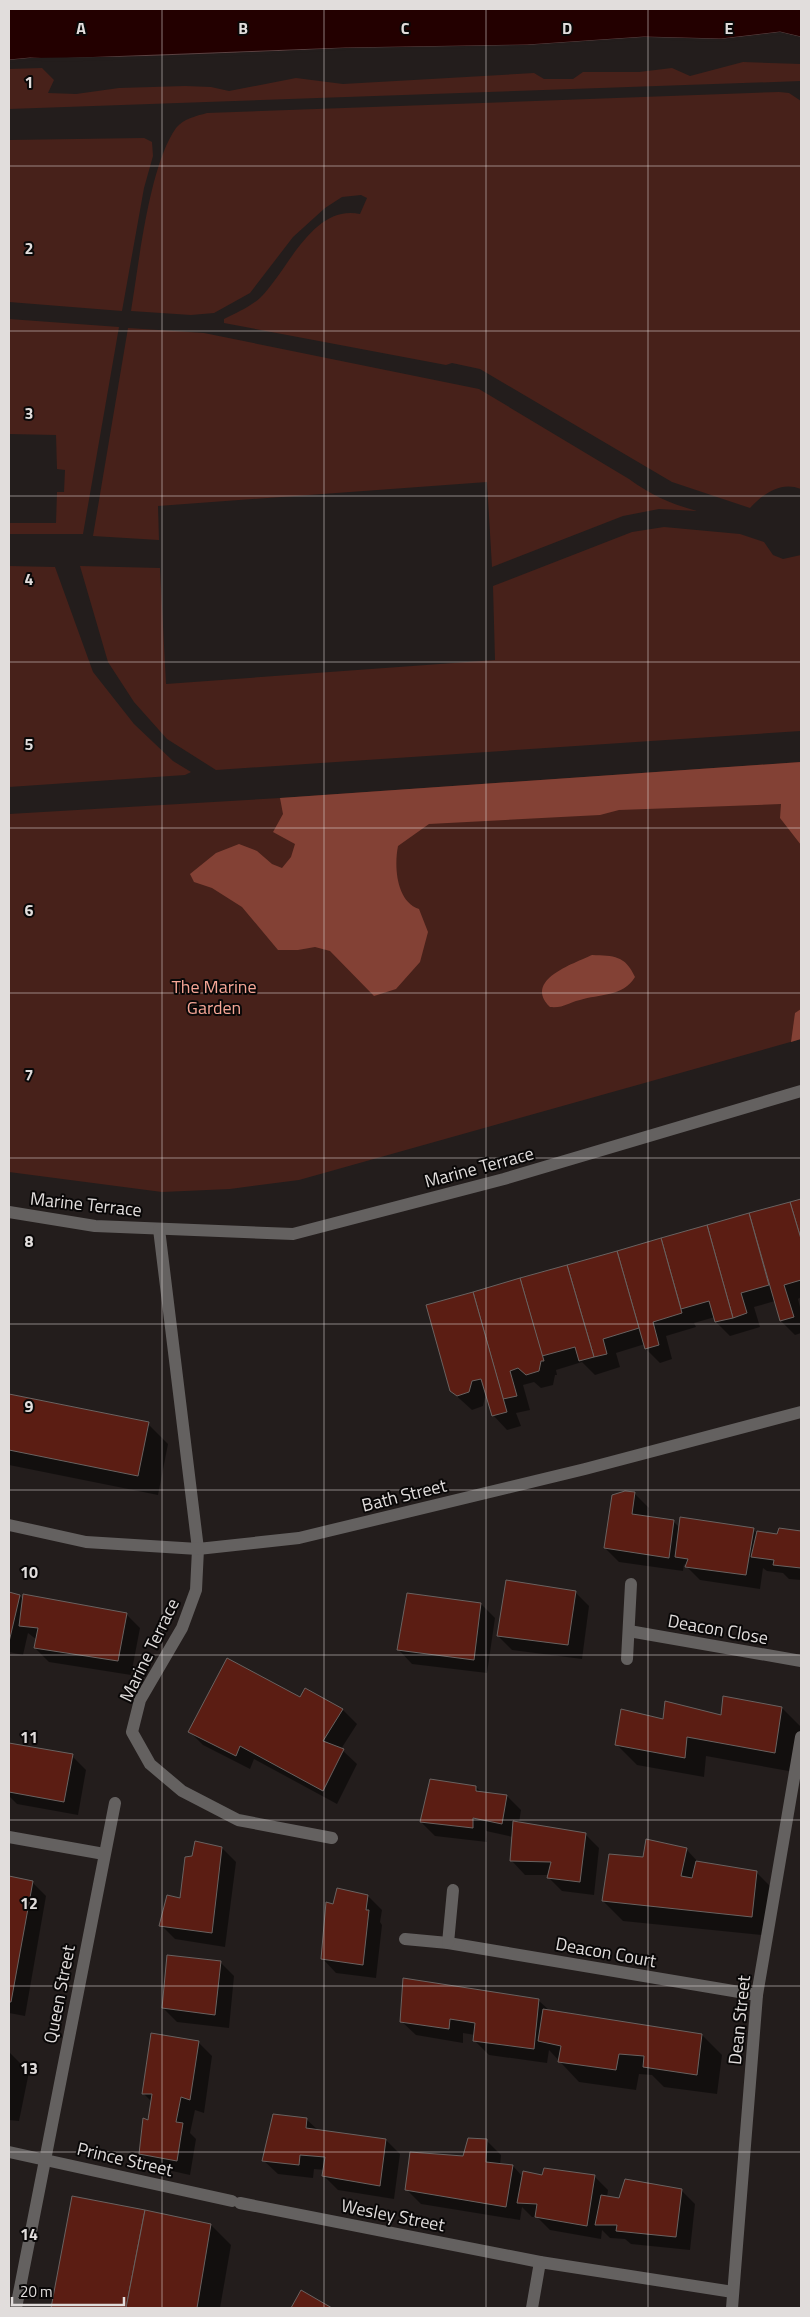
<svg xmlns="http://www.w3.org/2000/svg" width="810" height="2317" font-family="'Titillium Web',sans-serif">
	<rect width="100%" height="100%" fill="#231d1c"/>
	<g fill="#47211a">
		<path d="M743,62L801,64V81L9,109V69L42,68L54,80L48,93L76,94L119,88L185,86L211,87L229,91L296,78L343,84L534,73L544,79H573L583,72H639L672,68L690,76Z"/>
		<path d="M779,92L789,93L801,101V489C781,481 764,493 750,508L672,482L480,369L452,363L446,365L224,323V319C236,313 250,307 260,298C288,271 312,204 360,214L367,198L361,195L342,197L325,208L293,237L250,293L214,313L191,315L131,311C139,263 149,166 176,128C183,119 196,116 207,113Z"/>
		<path d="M144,138L152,142L153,156L144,188L122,311L9,302V140Z"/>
		<path d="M9,319L119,327L83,534H9V523H56L57,492H64L65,470L57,469L56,435L9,434Z"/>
		<path d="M128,328L204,333L479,389L629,479C651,495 671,504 697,511L659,509L623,516L492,567L487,482L158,506L159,540L93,536Z"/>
		<path d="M664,527L740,534L764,542L773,555L783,559L801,555V731L216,770L167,739L134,702L108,662L80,566L160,568L166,684L495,660L493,586L632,532Z"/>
		<path d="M9,566L55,567L93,672L134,724L173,761L191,772L185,775L9,787Z"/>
		<path d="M801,762V1039L299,1180L230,1189L162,1192L9,1172V814L280,798Z"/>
	</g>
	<g fill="#834135">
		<path d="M801,762V845L780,818L781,804L619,810L600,815L429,824L398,846C394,866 396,901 419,909L428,932L420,962L396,989L374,996L330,951L315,947L298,950H278L242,907L212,888L194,882L190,874L216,853L239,844L257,851L272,864L282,868L291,857L295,844L273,832L283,814L280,798Z"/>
		<path d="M592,955C614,956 625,955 635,977C623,997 599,994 580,1000C567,1003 565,1008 550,1007C523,980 573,964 592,955Z"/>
		<path d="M801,1009V1039L791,1042L795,1013Z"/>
	</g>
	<path fill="#230000" stroke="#5c4242" d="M9,9H801V37L780,32L721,39L644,37L527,45L345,48L53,59L30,58L9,60Z"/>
	<path fill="#231d1c" d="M780,32L801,37V39L780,35L721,42L644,39L527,47L346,50L233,56L53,62L30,60L9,63V60L30,58L172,56L345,48L527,45L644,37L721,39Z"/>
	<g fill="#0007">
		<path d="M801,1200V1297L798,1299L801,1311V1333L795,1335L781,1321L775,1301L754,1307L760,1327L730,1336L716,1322L715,1317L694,1323L696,1327L666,1336L672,1359L660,1363L646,1349L645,1344L616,1353L620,1367L595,1375L582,1362L556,1370L557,1375H555L553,1385L541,1388L534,1382L523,1385L530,1410L516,1413L521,1426L507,1430L493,1415L486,1393L483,1406L472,1410L451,1391L428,1306Z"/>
		<path d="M9,1396L148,1424L168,1444L158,1495L9,1465Z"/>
		<path d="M625,1492L635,1494L649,1508L648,1517L673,1521L680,1528L753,1530L758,1534L778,1535L780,1529L801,1533V1580L789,1579L783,1573L767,1571L763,1568L760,1589L700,1580L684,1564L683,1571L619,1562L605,1548Z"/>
		<path d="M575,1592L589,1606L582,1659L512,1650L498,1636Z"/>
		<path d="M9,1593L19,1596L24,1600L126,1614L140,1628L131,1675L49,1662L35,1648L37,1640L28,1633L23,1655L9,1652Z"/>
		<path d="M481,1604L495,1618L487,1673L412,1664L398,1649Z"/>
		<path d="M300,1699L343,1710L357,1724L341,1749L357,1764L337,1804L254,1759L250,1769L203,1745L189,1731Z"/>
		<path d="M782,1708L801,1727L794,1772L706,1756L704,1777L637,1765L617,1745L664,1721L722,1717Z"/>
		<path d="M9,1749L72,1756L86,1770L78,1815L17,1804L9,1796Z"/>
		<path d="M476,1787L482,1793L507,1796L521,1810L519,1823L585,1834L599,1848L594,1895L562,1891L548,1877L549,1875H525L511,1860L513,1837L486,1831L487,1842L435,1836L421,1822Z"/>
		<path d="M222,1848L236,1862L225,1947L175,1939L161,1925Z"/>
		<path d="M686,1849L699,1863L756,1872L776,1892L771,1936L623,1921L603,1901L644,1859Z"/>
		<path d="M9,1877L32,1882L46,1896L25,2016L9,2013Z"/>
		<path d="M368,1896L382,1910L380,1922L382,1925L376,1978L336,1973L322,1958L334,1906Z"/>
		<path d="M220,1962L234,1976L229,2028L177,2022L163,2008Z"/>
		<path d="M538,2000L550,2011L702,2035L722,2055L717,2094L664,2087L652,2075L639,2074L636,2090L579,2082L549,2050L547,2063L489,2055L475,2041V2035L463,2033V2043L416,2035L401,2021Z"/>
		<path d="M198,2042L212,2056L204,2113L195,2110L190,2133L196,2139L190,2175L154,2167L140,2153L152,2102L143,2093Z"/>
		<path d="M9,2052L29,2072L19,2121L9,2120Z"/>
		<path d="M306,2119L319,2131L386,2140L400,2154L394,2199L338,2190L324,2176L325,2170L314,2169L313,2178L278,2174L263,2160Z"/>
		<path d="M487,2141L501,2155L500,2165L513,2166L523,2177L594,2176L608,2190L607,2197L620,2200L681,2190L695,2204L690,2250L631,2244L625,2239L610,2238L602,2230L601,2239L550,2230L537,2217H532L522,2207L520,2220L421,2204L407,2190L464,2158Z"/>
		<path d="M73,2197L211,2225L231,2245L220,2308H52Z"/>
	</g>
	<g fill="#5b1d13" stroke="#696260">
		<path d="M801,1199V1239L790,1202Z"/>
		<path d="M790,1202L801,1239V1280L784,1285L794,1317L780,1321L749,1213Z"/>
		<path d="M749,1213L769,1285L741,1293L747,1313L733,1318L707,1225Z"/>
		<path d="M707,1225L733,1318L715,1322L709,1301L681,1309L661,1238Z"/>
		<path d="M661,1238L682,1313L653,1322L659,1345L645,1349L617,1251Z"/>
		<path d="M617,1251L639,1328L603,1339L607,1354L594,1357L567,1265Z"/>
		<path d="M567,1265L594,1357L579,1361L575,1347L542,1356L520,1278Z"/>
		<path d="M520,1278L544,1361H541L539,1371L526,1375L518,1368L510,1371L517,1396L503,1399L473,1292Z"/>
		<path d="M473,1292L507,1412L492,1416L481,1379L472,1381L469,1392L457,1396L450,1391L426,1305Z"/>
		<path d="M9,1394L149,1422L138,1476L9,1450Z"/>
		<path d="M625,1491L635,1492L632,1514L674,1520L669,1558L604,1548L612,1495Z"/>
		<path d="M680,1517L754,1528L746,1575L685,1567L688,1559L675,1557Z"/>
		<path d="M779,1528L801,1531V1568L773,1565L774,1560L751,1557L757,1531L777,1534Z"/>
		<path d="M506,1580L576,1591L568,1645L497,1636Z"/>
		<path d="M9,1592L20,1595L9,1642Z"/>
		<path d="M407,1593L481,1603L474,1660L397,1650Z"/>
		<path d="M23,1594L127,1613L118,1661L34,1648L38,1628L19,1626Z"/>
		<path d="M227,1658L300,1697L305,1688L343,1709L323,1741L344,1749L323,1791L240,1746L236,1756L188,1732Z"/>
		<path d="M723,1696L782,1707L775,1753L687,1737L685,1758L615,1745L621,1709L663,1719L665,1701L721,1715Z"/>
		<path d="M9,1743L73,1754L64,1802L9,1792Z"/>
		<path d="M430,1779L476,1786V1791L507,1795L502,1824L473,1818V1828L420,1822Z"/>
		<path d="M513,1821L586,1833L580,1882L547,1878L551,1862L510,1861Z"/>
		<path d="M646,1839L687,1848L681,1876L692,1878L696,1861L757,1871L752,1917L602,1901L609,1854L643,1857Z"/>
		<path d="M195,1841L222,1847L212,1933L159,1926L167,1895L180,1898L185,1857L192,1856Z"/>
		<path d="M9,1876L33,1881L11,2002H9Z"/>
		<path d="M337,1888L368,1895L366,1910H369L363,1965L321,1959L326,1902L333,1904Z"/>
		<path d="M167,1955L221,1961L215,2015L162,2008Z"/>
		<path d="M403,1978L539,1999L534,2049L473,2041L475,2023L450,2019L449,2029L400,2022Z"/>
		<path d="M543,2009L702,2034L697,2075L643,2067L644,2056L619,2054L616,2070L558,2062L561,2046L538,2041Z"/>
		<path d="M151,2033L199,2041L190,2100L181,2097L176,2122L183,2123L177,2161L139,2154L143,2118L148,2120L152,2094H142Z"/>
		<path d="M273,2114L307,2118L306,2128L386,2139L380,2186L322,2176L325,2157L300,2155L299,2165L262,2161Z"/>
		<path d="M468,2138L487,2139L486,2162L513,2165L506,2207L405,2190L410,2152L463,2156Z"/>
		<path d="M544,2168L595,2175L587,2226L535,2217L537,2204L517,2203L523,2171L542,2175Z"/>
		<path d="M625,2179L682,2189L676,2237L616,2231L617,2225H595L601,2195L619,2198Z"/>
		<path d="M72,2196L145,2210L126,2308H51Z"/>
		<path d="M145,2210L211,2224L197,2308H126Z"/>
		<path d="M301,2290L332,2308H291Z"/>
	</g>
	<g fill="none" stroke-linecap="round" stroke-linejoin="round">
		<g stroke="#646160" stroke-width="12">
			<path d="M9,1212L95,1226L293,1234L504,1179L801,1091"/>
			<path d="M159,1229L198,1549L196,1590L182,1628L140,1700L132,1732L150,1764L182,1791L238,1820L332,1838"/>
			<path d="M9,1525L86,1542L198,1549L299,1538L585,1469L801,1412"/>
			<path d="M629,1631L801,1661"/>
			<path d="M627,1659L631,1584"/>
			<path d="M9,1837L104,1854"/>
			<path d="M405,1939L448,1943L757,1995"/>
			<path d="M448,1943L453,1890"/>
			<path d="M9,2152L232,2201"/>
			<path d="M240,2203L540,2262"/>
			<path d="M16,2308L115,1803"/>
			<path d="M532,2308L540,2262L733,2292"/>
			<path d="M732,2308L757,1995L801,1737"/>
		</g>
	</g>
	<path fill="none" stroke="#e1dddc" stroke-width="1" stroke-opacity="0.55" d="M162,9V2308M324,9V2308M486,9V2308M648,9V2308M9,166H801M9,331H801M9,496H801M9,662H801M9,828H801M9,993H801M9,1158H801M9,1324H801M9,1490H801M9,1655H801M9,1820H801M9,1986H801M9,2152H801"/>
	<g text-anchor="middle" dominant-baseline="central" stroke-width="4" stroke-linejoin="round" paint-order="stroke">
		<g font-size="18" fill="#f7a797" stroke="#0a0808">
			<text x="214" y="986">The Marine<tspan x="214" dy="21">Garden</tspan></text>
		</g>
		<g font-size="18" fill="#e1dddc" stroke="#0a0808">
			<text transform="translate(479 1167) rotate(-15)">Marine Terrace</text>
			<text transform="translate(86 1204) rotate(6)">Marine Terrace</text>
			<text transform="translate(404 1495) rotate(-14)">Bath Street</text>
			<text transform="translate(718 1629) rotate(10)">Deacon Close</text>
			<text transform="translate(149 1650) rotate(-64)">Marine Terrace</text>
			<text transform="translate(606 1952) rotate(10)">Deacon Court</text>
			<text transform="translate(59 1994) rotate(-79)">Queen Street</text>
			<text transform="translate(739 2020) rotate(-84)">Dean Street</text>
			<text transform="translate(125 2159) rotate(13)">Prince Street</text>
			<text transform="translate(393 2215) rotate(11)">Wesley Street</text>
		</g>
	</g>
	<g font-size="16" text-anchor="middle" font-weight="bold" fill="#e1dddc" stroke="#0a0808" stroke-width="4" stroke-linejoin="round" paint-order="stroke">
		<text x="81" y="34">A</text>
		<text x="243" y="34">B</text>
		<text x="405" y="34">C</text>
		<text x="567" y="34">D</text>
		<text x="729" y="34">E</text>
		<text x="29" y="88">1</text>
		<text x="29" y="254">2</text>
		<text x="29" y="419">3</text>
		<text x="29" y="585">4</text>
		<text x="29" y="750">5</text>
		<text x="29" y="916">6</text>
		<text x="29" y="1081">7</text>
		<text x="29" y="1247">8</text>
		<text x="29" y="1412">9</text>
		<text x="29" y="1578">10</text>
		<text x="29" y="1743">11</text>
		<text x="29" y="1909">12</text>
		<text x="29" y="2074">13</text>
		<text x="29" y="2240">14</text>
	</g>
	<rect width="810" height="2317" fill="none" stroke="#e1dddc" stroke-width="20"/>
	<path d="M12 2297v8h112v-8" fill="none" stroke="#e1dddc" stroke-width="2.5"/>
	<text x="20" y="2297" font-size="15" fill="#e1dddc" stroke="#0a0808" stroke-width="4" paint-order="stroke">20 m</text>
</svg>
